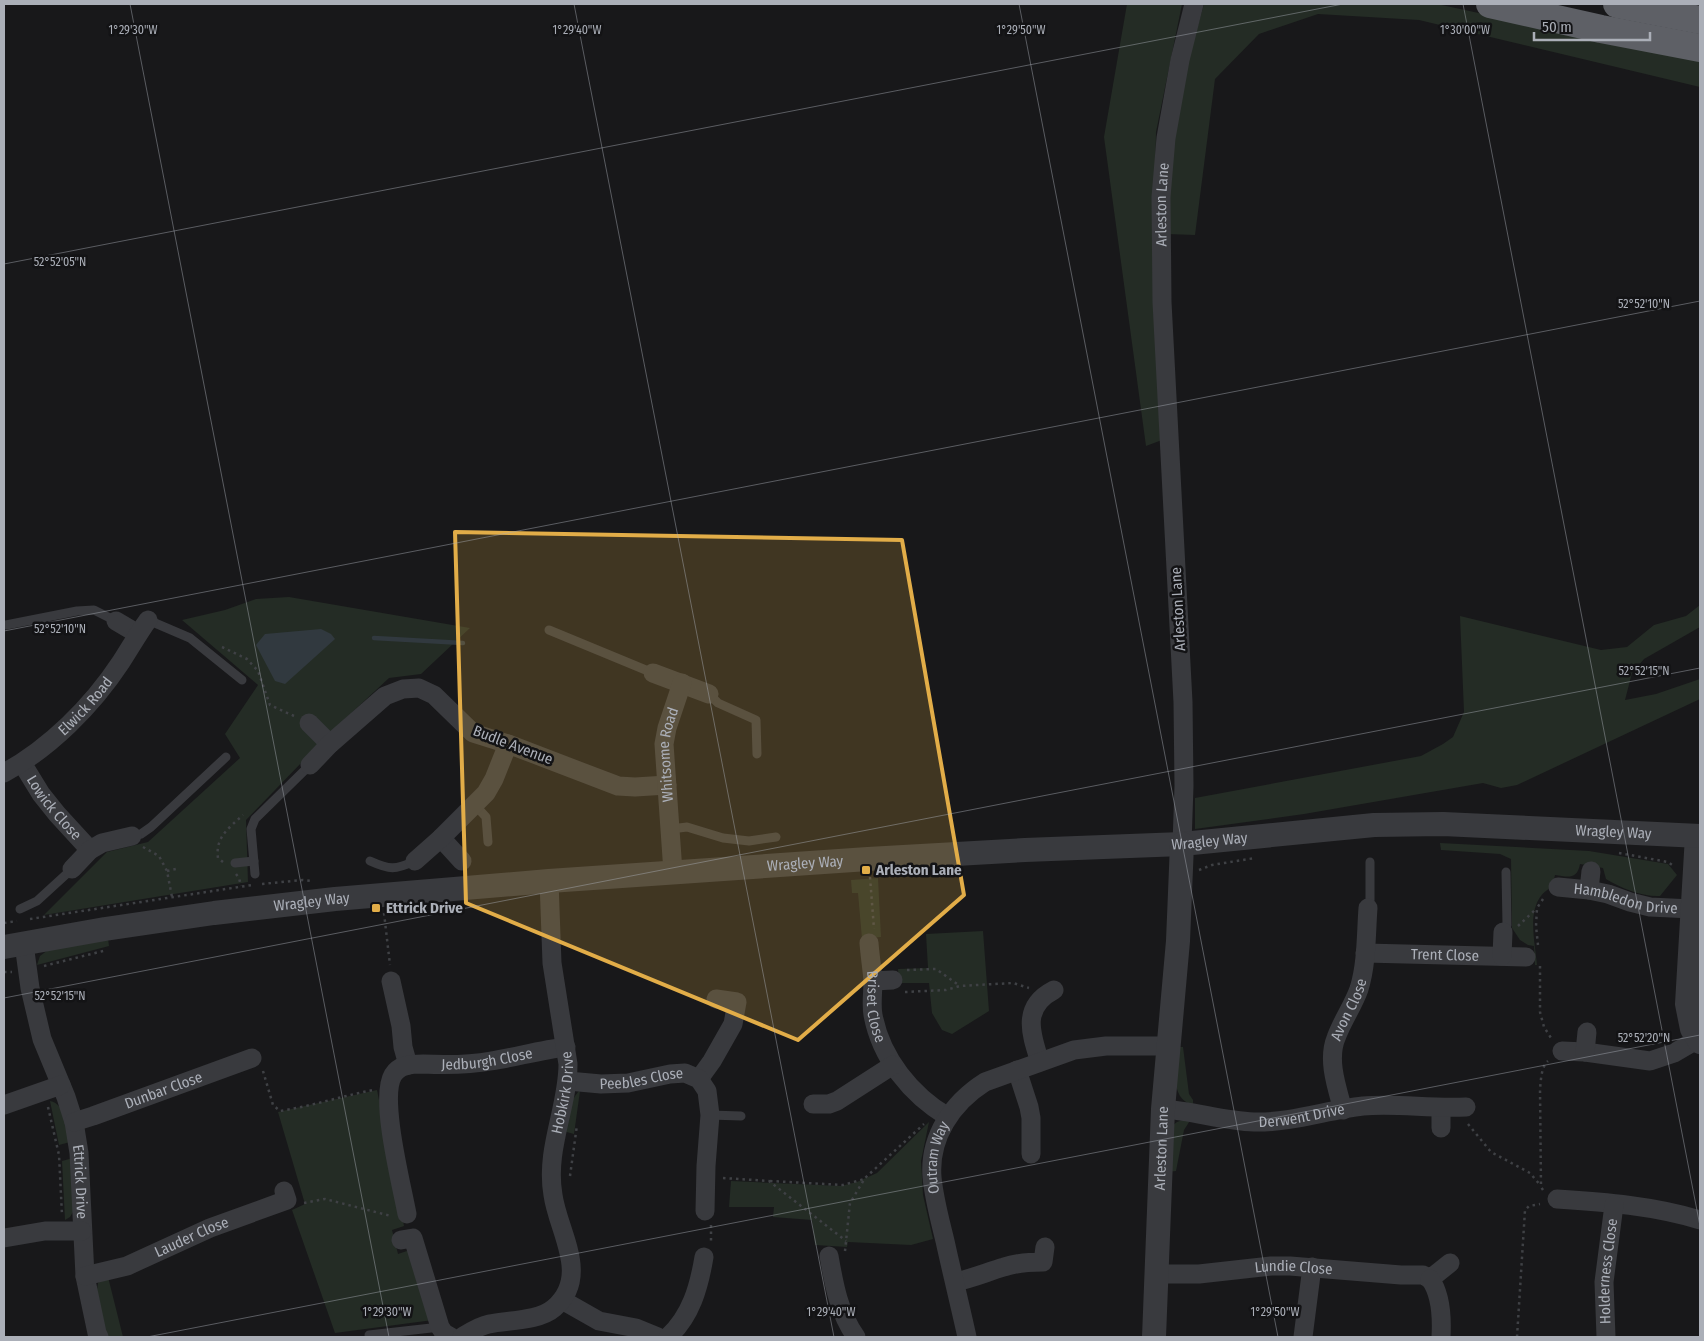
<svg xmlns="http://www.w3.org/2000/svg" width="1704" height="1341" font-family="'Fira Sans Condensed',sans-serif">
	<rect width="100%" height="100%" fill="#18181a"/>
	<g fill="#242c25">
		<path d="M1127,4H1182L1156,132L1153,301L1162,440L1146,446L1104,137Z"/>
		<path d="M1204,4H1437L1700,61V87L1419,20L1318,14L1259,34L1215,79L1195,235L1167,234L1174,133L1184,74Z"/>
		<path d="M289,597L470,628L421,674L389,678L332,731L246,820L248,882L44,915L107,852L148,842L240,758L225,734L258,685L182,620L225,610L256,599Z"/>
		<path d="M1700,605V627L1644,659L1632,673L1625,700L1656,694L1700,679V699L1517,785L1501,788L1483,783L1304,814L1195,829V798L1421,756L1443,744L1453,737L1464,712L1460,616L1601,650L1627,647L1654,625L1686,616Z"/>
		<path d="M1440,843L1589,851L1668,864L1677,875L1660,896C1642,897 1621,888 1606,879L1603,868L1580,864C1577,880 1568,877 1555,875L1552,887C1524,901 1535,940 1537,965H1535L1534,946L1528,945L1520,940L1512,928L1511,859L1500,854L1441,850Z"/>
		<path d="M878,878L881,937L862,939L858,893H852L851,880Z"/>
		<path d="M983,931L989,1011L952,1034L942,1030L932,1013L929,983H899L898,969L928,968L926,934Z"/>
		<path d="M108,938L109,946L37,965L40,956L48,950Z"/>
		<path d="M1177,1047H1183L1189,1094L1193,1100V1105C1168,1098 1177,1066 1177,1047Z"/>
		<path d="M377,1090L404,1226L392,1230L398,1254L410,1250L433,1320L335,1333L292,1210L305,1204L278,1112Z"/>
		<path d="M580,1091L574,1134L563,1131L573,1099L578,1092Z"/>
		<path d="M50,1101C66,1104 67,1128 70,1142L59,1145Z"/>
		<path d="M1185,1119H1191L1184,1130L1176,1171L1168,1172L1171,1127L1177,1122Z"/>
		<path d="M929,1122L921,1161L923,1195L933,1239L911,1245L848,1242L847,1247L815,1245L812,1220L773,1217L774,1207H729L731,1181L841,1186L857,1182L877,1173Z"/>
		<path d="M73,1158L74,1210L70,1217L65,1220L62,1161Z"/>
		<path d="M104,1277H108L123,1337H106L97,1290L98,1283Z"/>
	</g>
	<path fill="#31393f" d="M321,629L331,634L335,639L285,684L275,681L256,645L265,634Z"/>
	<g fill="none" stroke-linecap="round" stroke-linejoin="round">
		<path stroke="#31393f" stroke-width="4.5" d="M374,638L463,643"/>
		<g stroke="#3f4145" stroke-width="2.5" stroke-dasharray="2.5 4" stroke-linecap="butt">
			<path d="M222,647L247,659L258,671L270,705L294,716"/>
			<path d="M143,847L159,856L167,871L172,897"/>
			<path d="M1619,853L1668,862L1675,867"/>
			<path d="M223,862L218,858C215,837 229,828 243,815"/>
			<path d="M1199,870L1212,865L1255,858"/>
			<path d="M167,871L176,869"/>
			<path d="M236,874L239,878L241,886"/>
			<path d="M870,877L874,929"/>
			<path d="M262,884L303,880L312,881"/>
			<path d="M384,913L390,965"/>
			<path d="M30,919L252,885"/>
			<path d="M4,923L17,921"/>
			<path d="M1518,926L1536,909"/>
			<path d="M1538,945L1536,926L1537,908L1545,896"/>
			<path d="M44,966L107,950"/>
			<path d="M1540,966V1012L1544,1027L1551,1038"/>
			<path d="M907,970L936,969L960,986"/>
			<path d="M4,972H12"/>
			<path d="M905,992L946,990L960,986L1013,983L1029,988"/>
			<path d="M263,1071L273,1105L280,1111C312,1106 342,1096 373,1090"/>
			<path d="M48,1107L59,1155L62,1215"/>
			<path d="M1468,1124L1491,1152L1530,1173L1541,1186"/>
			<path d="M570,1176L577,1125"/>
			<path d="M723,1178L769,1181L846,1241"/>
			<path d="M770,1181L843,1185L864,1179"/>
			<path d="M1543,1190L1541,1187L1540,1089C1541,1080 1541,1067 1548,1061"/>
			<path d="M304,1203L325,1199L391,1216"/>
			<path d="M711,1225V1242"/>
			<path d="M845,1251L850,1203L865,1178L924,1124"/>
			<path d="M1517,1337L1525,1210L1529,1206L1540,1204"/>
		</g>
		<g stroke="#393a3e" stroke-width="9">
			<path d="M148,620L190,638L242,680"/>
			<path d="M6,625L77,611L94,610L116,621"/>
			<path d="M549,630L653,673"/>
			<path d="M709,694L718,703L756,720L757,754"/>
			<path d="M474,804L486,817L488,842"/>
			<path d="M671,829L687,827L723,838L749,841L776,837"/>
			<path d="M132,836L141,834L151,827L226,757"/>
			<path d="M370,861C390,870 395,870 415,861"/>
			<path d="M235,863L254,861"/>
			<path d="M255,874L251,829L255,819L310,765"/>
			<path d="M1368,908L1370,900V862"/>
			<path d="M20,909L37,901L72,869"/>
			<path d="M1503,932L1507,925L1506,872"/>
			<path d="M710,1115L741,1116"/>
			<path d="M369,1335L440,1327"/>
		</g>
		<g stroke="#393a3e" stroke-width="19">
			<path d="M116,621L138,634"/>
			<path d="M653,673L709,694"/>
			<path d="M309,723L330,744"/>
			<path id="s1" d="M22,763L41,794L57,814L90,850"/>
			<path d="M310,765L330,744L385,696L403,689L419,688L434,695L473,733L508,744L618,786L635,787L667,785"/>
			<path id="s2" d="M4,773C50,748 92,706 121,662C130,648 138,634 148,620"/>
			<path d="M441,838L462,861"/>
			<path id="s3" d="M1182,844L1184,786L1183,702L1162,302L1161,197L1166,138L1180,60L1194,4"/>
			<path d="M415,861L441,838L486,793L494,779L508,744"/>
			<path d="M72,869L90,850L102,843L132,836"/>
			<path id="s4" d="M673,872L664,744L667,728L682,683"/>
			<path id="s5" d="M1558,887L1589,890L1608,894L1630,902L1650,907L1692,909"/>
			<path d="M1589,890L1591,871"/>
			<path id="s6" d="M869,943C870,956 872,968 873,981C873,992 871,1004 873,1015C881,1058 911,1095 948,1117"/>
			<path id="s7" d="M24,944L30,988L42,1039L66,1097L74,1122L79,1153L85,1276L97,1333L99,1337"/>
			<path id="s8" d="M1365,953L1526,957"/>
			<path d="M1502,956L1503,932"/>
			<path d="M391,981L401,1026L403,1047L408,1065"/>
			<path d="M873,981L893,980"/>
			<path d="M1562,1051L1585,1052L1650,1061L1674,1053L1698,1039"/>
			<path d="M1585,1052L1587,1032"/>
			<path d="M1040,1062C1031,1034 1021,1007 1054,990"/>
			<path d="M1017,1070L1029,1107L1031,1118V1154"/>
			<path d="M699,1079L712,1061L733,1024L737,1002L716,999"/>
			<path id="s9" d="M568,1081L601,1084L628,1083L670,1074L685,1073L699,1079L707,1091L710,1115L706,1166L705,1211"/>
			<path d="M813,1104H829L837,1101L893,1065"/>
			<path d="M4,1105L61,1085"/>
			<path d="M1441,1108V1128"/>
			<path id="s10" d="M1163,1109C1194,1111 1223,1121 1254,1122C1291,1123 1327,1110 1363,1106C1397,1103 1431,1109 1466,1107"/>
			<path id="s11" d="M1343,1110C1337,1088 1327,1060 1336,1038C1342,1021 1353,1006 1359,989C1367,963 1366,934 1368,908"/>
			<path id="s12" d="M74,1122L93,1116L252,1058"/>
			<path d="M1557,1199C1605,1202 1655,1206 1700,1220"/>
			<path id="s13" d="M407,1214C402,1186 379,1098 393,1075C399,1065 411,1064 423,1064C446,1065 469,1065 491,1061C516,1057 541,1050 566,1047"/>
			<path d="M4,1238L45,1231H82"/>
			<path d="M401,1240L413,1238L440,1327L444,1333L451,1337"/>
			<path d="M829,1256C834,1285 839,1313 856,1337"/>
			<path id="s14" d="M1156,1274H1199L1271,1266H1290L1401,1275H1423L1430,1279L1450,1263"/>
			<path id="s15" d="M85,1276L127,1266L210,1228L287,1200L284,1191"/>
			<path d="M1430,1279C1441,1294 1442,1319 1441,1337"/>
			<path d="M955,1282C973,1278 987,1272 1004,1267C1016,1263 1030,1262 1043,1262L1045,1247"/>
			<path d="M562,1300L599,1321L636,1328L658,1337"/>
			<path id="s16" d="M462,1337C470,1332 479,1326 489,1324C508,1320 539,1321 554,1308C591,1276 558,1232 553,1195C545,1149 568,1108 568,1064L552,963L549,881"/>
			<path d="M668,1337C691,1316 699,1287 704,1257"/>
			<path id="s17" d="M967,1337C960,1305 952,1273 945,1241C940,1220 934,1199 932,1177C929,1137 952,1103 985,1082L1074,1050L1106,1046H1168"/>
			<path d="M1303,1337L1312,1267"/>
			<path id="s18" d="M1606,1337L1604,1282L1614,1205"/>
		</g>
		<g stroke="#393a3e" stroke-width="24">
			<path d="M1697,836L1687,1004L1692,1029L1700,1042"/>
			<path id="s19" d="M4,947L105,929L214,913L335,899L549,881L868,859L1025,850L1182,844L1374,825L1443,824L1700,836"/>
			<path id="s20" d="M1154,1337L1163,1109L1178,941L1182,844"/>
		</g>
		<g stroke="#5e6066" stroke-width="28">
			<path d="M1490,4L1601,29L1700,48"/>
			<path d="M1617,4L1700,20"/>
		</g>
	</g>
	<path fill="#e2ad48" fill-opacity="0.2" stroke="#e2ad48" stroke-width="4" stroke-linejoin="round" d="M455,532L902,540L964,895L798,1040L466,903Z"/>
	<path fill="none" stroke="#abafb8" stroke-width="1" stroke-opacity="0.45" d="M130,4L389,1337M574,4L834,1337M1019,4L1278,1337M1463,4L1700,1226M4,264L1343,4M4,631L1700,301M4,998L1700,668M147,1337L1700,1035"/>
	<g fill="#e2ad48" stroke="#131315" stroke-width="2">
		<rect x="861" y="865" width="10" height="10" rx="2.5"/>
		<rect x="371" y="903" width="10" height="10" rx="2.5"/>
	</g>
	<g text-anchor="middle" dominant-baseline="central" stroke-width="5" stroke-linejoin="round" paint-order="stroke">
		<g font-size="15" fill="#abafb8" stroke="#131315">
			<text stroke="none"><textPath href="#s3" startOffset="640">Arleston Lane</textPath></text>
			<text transform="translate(1178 609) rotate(-93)">Arleston Lane</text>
			<text stroke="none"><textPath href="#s2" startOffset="106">Elwick Road</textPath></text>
			<text transform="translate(513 745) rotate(21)">Budle Avenue</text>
			<text stroke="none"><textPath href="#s4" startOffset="118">Whitsome Road</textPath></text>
			<text stroke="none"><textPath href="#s1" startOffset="55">Lowick Close</textPath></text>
			<text stroke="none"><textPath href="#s19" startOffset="1616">Wragley Way</textPath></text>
			<text stroke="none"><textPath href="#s19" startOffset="1211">Wragley Way</textPath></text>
			<text stroke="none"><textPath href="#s19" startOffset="806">Wragley Way</textPath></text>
			<text stroke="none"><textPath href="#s5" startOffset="69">Hambledon Drive</textPath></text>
			<text stroke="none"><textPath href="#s19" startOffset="311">Wragley Way</textPath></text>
			<text stroke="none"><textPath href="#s8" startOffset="80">Trent Close</textPath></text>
			<text stroke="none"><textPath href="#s6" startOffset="64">Briset Close</textPath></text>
			<text stroke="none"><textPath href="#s11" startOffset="105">Avon Close</textPath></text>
			<text stroke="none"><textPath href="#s13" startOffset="239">Jedburgh Close</textPath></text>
			<text stroke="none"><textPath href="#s9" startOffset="74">Peebles Close</textPath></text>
			<text stroke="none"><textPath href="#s12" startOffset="95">Dunbar Close</textPath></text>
			<text stroke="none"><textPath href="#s16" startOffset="322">Hobkirk Drive</textPath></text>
			<text stroke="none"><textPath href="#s10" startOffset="140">Derwent Drive</textPath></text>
			<text stroke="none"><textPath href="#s20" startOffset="189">Arleston Lane</textPath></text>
			<text stroke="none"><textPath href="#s17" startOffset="184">Outram Way</textPath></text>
			<text stroke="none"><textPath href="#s7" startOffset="246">Ettrick Drive</textPath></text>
			<text stroke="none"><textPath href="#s15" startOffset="114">Lauder Close</textPath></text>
			<text stroke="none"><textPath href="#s14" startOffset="138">Lundie Close</textPath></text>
			<text stroke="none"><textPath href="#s18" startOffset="66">Holderness Close</textPath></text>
		</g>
		<g font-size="15" font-weight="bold" fill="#abafb8" stroke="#131315" text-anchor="start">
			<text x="876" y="870">Arleston Lane</text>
			<text x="386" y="908">Ettrick Drive</text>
		</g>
	</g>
	<g font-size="12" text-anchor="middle" fill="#abafb8" stroke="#131315" stroke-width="5" stroke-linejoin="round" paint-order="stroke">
		<text x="133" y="34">1°29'30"W</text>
		<text x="577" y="34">1°29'40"W</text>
		<text x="1021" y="34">1°29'50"W</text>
		<text x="1465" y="34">1°30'00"W</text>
		<text x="60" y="266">52°52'05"N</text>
		<text x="1644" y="308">52°52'10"N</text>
		<text x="60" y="633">52°52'10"N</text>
		<text x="1644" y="675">52°52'15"N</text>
		<text x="60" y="1000">52°52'15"N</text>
		<text x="1644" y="1042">52°52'20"N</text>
		<text x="387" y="1316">1°29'30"W</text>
		<text x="831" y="1316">1°29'40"W</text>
		<text x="1275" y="1316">1°29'50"W</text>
	</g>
	<rect width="1704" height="1341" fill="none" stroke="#abafb8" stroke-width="10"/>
	<path d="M1534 32v8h116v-8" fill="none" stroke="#abafb8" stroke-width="2.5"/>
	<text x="1542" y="32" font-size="15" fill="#abafb8" stroke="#131315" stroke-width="4" paint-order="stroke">50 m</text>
</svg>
